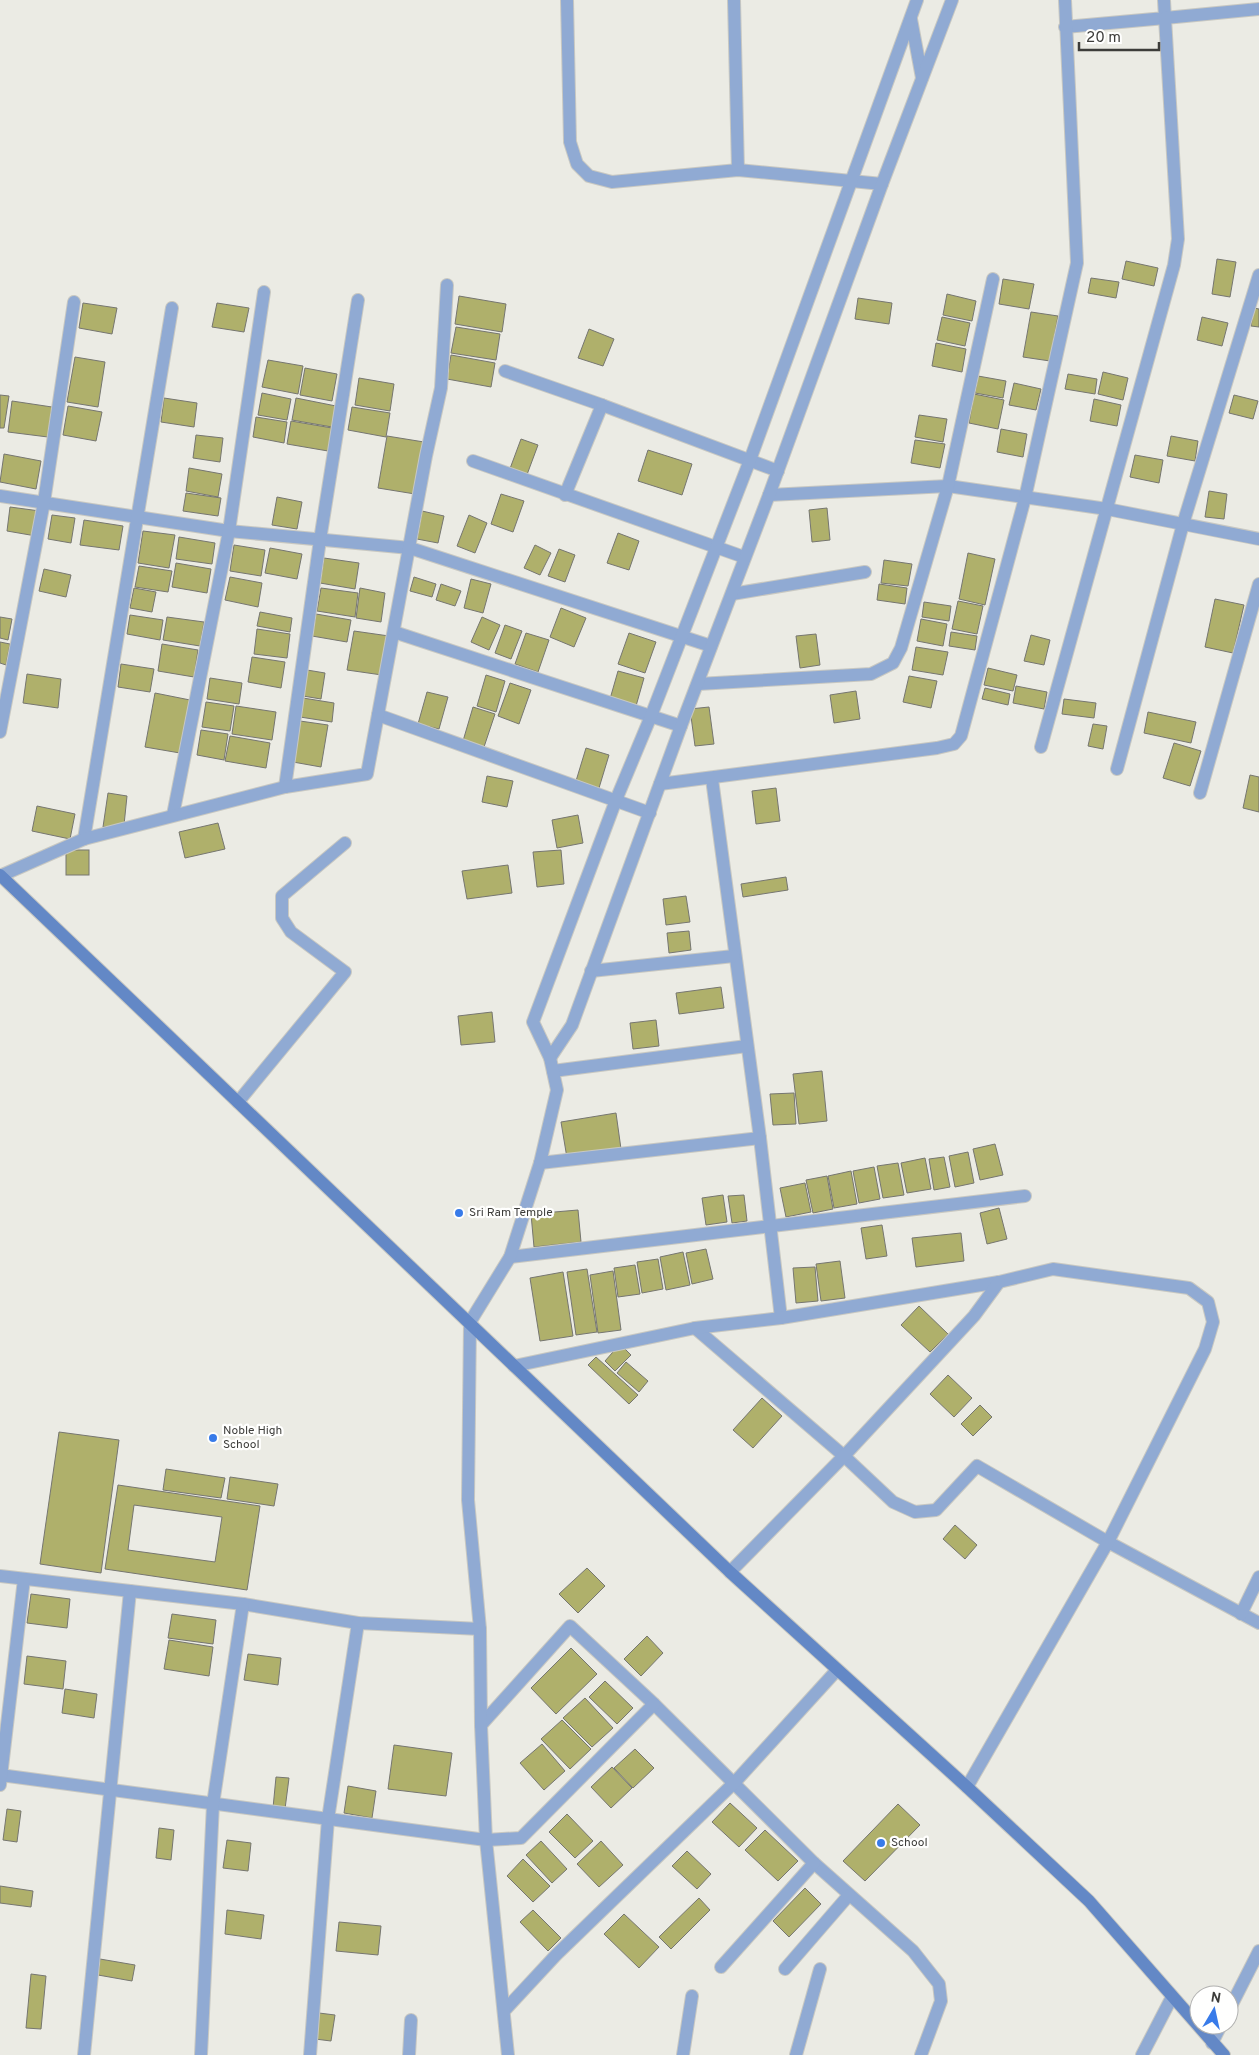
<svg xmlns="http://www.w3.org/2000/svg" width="1259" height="2055" font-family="Overpass,sans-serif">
	<rect width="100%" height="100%" fill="#ebebe4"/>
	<g fill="#afb06b" stroke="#767670" fill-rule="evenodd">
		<path d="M1217,259L1236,262L1230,297L1212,294Z"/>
		<path d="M1126,261L1158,268L1154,286L1122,279Z"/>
		<path d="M1091,278L1119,282L1116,298L1088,293Z"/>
		<path d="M1003,279L1034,284L1029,309L999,304Z"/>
		<path d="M947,294L976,301L972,321L943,315Z"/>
		<path d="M459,296L506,304L502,332L455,324Z"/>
		<path d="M858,298L892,303L889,324L855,319Z"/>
		<path d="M83,303L117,308L112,334L79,328Z"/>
		<path d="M217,303L249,308L244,332L212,327Z"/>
		<path d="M1254,308L1259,309V327L1251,326Z"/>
		<path d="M1031,312L1058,316L1050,361L1023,357Z"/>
		<path d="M942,317L970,323L965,346L937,340Z"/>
		<path d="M1202,317L1228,323L1222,346L1197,340Z"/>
		<path d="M456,327L500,334L496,360L451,353Z"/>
		<path d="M589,329L614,339L603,366L578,358Z"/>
		<path d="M936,343L966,349L962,372L932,366Z"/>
		<path d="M451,355L495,363L491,387L447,379Z"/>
		<path d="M75,357L105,362L98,407L67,402Z"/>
		<path d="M268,360L303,366L298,394L262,387Z"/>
		<path d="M305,368L337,374L332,401L300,395Z"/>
		<path d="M1103,372L1128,378L1123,400L1098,394Z"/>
		<path d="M1068,374L1097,379L1095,394L1065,389Z"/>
		<path d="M978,376L1006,381L1003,398L975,393Z"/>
		<path d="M359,378L394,384L390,411L355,405Z"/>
		<path d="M1014,383L1041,389L1036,410L1009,405Z"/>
		<path d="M262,393L291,399L287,420L258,415Z"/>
		<path d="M974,394L1004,400L998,429L969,423Z"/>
		<path d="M0,395L9,396L4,428H0Z"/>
		<path d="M1234,395L1258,401L1253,419L1229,413Z"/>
		<path d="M164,398L197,403L194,427L161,422Z"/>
		<path d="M296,398L336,406L332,427L292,420Z"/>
		<path d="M1094,399L1121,405L1117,426L1090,421Z"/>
		<path d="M12,401L52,407L48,437L8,432Z"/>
		<path d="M68,406L102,412L96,441L63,435Z"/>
		<path d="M352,407L390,413L386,437L348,430Z"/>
		<path d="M919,415L947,419L943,442L915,437Z"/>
		<path d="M256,417L287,422L284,443L253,437Z"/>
		<path d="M291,421L332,428L328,451L287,444Z"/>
		<path d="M1001,429L1027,434L1023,457L997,452Z"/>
		<path d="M196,435L223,438L220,462L193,458Z"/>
		<path d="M387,436L424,442L415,494L378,488Z"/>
		<path d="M1171,436L1198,441L1195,461L1167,456Z"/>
		<path d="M521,439L538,445L525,480L508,474Z"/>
		<path d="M915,440L945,444L940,468L911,463Z"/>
		<path d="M648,450L692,464L682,495L638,481Z"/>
		<path d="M4,454L41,461L36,489L0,482Z"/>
		<path d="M1135,455L1163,460L1159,483L1130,477Z"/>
		<path d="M189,468L222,474L218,497L186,491Z"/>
		<path d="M1209,491L1227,494L1224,519L1205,517Z"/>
		<path d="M186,493L221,498L218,516L183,511Z"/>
		<path d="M501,494L524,501L513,532L491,524Z"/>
		<path d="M277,497L302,502L297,529L272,525Z"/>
		<path d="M10,507L40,511L36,536L7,531Z"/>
		<path d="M827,508L830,540L812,542L809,510Z"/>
		<path d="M422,511L444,516L438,543L417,539Z"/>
		<path d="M52,515L75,518L71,543L48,539Z"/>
		<path d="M469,515L487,523L475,553L457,546Z"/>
		<path d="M84,520L123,526L119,550L80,545Z"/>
		<path d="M143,531L175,535L169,568L138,563Z"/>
		<path d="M618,533L639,541L629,570L607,563Z"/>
		<path d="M179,537L215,543L212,564L176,559Z"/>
		<path d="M234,545L265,550L261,576L230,571Z"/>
		<path d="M535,545L551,553L540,575L524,568Z"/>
		<path d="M270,548L302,554L297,579L265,573Z"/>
		<path d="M559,549L575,555L565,582L548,576Z"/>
		<path d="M968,553L995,559L985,605L959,599Z"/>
		<path d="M324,558L359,563L355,589L320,583Z"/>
		<path d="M884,560L912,564L908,586L881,583Z"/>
		<path d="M176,563L211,569L207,593L172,587Z"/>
		<path d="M139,566L172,571L168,592L135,587Z"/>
		<path d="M44,569L71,575L66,597L39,591Z"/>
		<path d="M230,577L262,583L258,607L225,600Z"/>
		<path d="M414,577L436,584L432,597L410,591Z"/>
		<path d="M471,579L491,584L483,613L464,608Z"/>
		<path d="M441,584L461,591L455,606L436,600Z"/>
		<path d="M879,584L907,588L905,604L877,600Z"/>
		<path d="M134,588L156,592L152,612L130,608Z"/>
		<path d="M321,588L358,593L355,617L317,611Z"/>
		<path d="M360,588L385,593L381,622L356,618Z"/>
		<path d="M1215,599L1244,605L1233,653L1205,647Z"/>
		<path d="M958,601L983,606L977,634L952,629Z"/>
		<path d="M924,602L951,606L949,621L922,617Z"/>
		<path d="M561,608L586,618L574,647L550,637Z"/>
		<path d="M260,612L292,618L290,632L257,626Z"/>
		<path d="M316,614L351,620L347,642L312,636Z"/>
		<path d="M130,615L163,620L160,640L127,634Z"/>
		<path d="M0,617L12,619L8,640L0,638Z"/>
		<path d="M167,617L204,622L200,646L163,640Z"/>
		<path d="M482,617L500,625L489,650L471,642Z"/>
		<path d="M921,619L947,624L943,646L917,641Z"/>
		<path d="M505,625L522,631L511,659L495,653Z"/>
		<path d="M257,629L290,634L287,658L254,654Z"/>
		<path d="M354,631L389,636L382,675L347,670Z"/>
		<path d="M951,632L977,636L975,650L949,646Z"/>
		<path d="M526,633L549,640L538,672L515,664Z"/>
		<path d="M629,633L656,642L645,673L618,664Z"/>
		<path d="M816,634L820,665L800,668L796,636Z"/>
		<path d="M1031,635L1050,640L1044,665L1024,661Z"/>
		<path d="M0,642L10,644L6,665L0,663Z"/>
		<path d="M162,644L198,650L194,677L158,671Z"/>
		<path d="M916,647L948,652L943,675L912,670Z"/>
		<path d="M252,657L285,662L281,688L248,682Z"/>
		<path d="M121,664L154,669L150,692L118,687Z"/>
		<path d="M988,668L1017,675L1013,691L984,685Z"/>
		<path d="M307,670L325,673L321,699L303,696Z"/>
		<path d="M618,671L644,678L636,706L610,699Z"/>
		<path d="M27,674L61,679L58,708L23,703Z"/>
		<path d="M486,675L505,681L496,712L477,706Z"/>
		<path d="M909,676L937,681L931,708L903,702Z"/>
		<path d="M210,678L242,683L239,704L207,699Z"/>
		<path d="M510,683L531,690L519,724L498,716Z"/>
		<path d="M1016,686L1047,692L1044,709L1013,703Z"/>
		<path d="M985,688L1010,694L1008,705L982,699Z"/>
		<path d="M856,691L860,719L834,723L830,695Z"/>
		<path d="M427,692L448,697L439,729L418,724Z"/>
		<path d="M155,693L190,700L180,753L145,747Z"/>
		<path d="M303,698L334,703L332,722L300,717Z"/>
		<path d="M1064,699L1096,703L1094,718L1062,714Z"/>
		<path d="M206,702L234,706L230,731L202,727Z"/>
		<path d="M236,706L276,712L272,740L232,734Z"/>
		<path d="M473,707L495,714L484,747L463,741Z"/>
		<path d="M709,707L714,744L695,746L690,709Z"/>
		<path d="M1148,712L1196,722L1191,743L1144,733Z"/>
		<path d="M300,721L328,725L321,767L293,762Z"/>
		<path d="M1093,724L1107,726L1103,749L1088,746Z"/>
		<path d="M201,730L228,734L224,760L197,755Z"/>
		<path d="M230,736L270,743L266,768L225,761Z"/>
		<path d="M1174,743L1201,751L1190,786L1163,778Z"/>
		<path d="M586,748L609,755L599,788L576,781Z"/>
		<path d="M1250,775L1259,777V812L1243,808Z"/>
		<path d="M487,776L513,781L507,807L482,802Z"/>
		<path d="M776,788L780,821L756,824L752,791Z"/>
		<path d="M108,793L127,796L124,825L103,827Z"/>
		<path d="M37,806L75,814L70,839L32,831Z"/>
		<path d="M578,815L583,843L557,848L552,820Z"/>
		<path d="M218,823L225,849L185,858L179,832Z"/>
		<rect x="66" y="850" width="23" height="25"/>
		<path d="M561,850L564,884L537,887L533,852Z"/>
		<path d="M508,865L512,893L467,899L462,871Z"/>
		<path d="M786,877L788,890L743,897L741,884Z"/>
		<path d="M686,896L690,922L666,925L663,899Z"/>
		<path d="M689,931L691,950L669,953L667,933Z"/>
		<path d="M721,987L724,1008L679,1014L676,993Z"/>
		<path d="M492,1012L495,1042L461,1045L458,1016Z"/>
		<path d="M656,1020L659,1046L633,1049L630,1023Z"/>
		<path d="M822,1071L827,1121L799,1124L793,1074Z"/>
		<path d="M794,1093L796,1124L773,1125L770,1094Z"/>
		<path d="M616,1113L621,1149L567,1158L561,1122Z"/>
		<path d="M995,1144L1003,1175L980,1180L973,1149Z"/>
		<path d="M968,1152L974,1183L955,1187L949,1156Z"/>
		<path d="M944,1157L950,1187L934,1190L929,1159Z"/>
		<path d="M925,1158L931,1189L907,1193L901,1163Z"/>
		<path d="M898,1163L904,1195L883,1198L877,1166Z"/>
		<path d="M874,1167L880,1199L859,1203L853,1171Z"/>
		<path d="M851,1171L857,1204L834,1208L828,1176Z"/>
		<path d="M827,1176L833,1209L813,1213L806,1180Z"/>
		<path d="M805,1183L811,1212L786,1217L780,1188Z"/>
		<path d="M723,1195L727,1222L706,1225L702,1198Z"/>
		<path d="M744,1195L747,1221L732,1223L728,1196Z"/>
		<path d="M999,1208L1007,1239L987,1244L980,1213Z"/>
		<path d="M578,1210L581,1242L534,1247L531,1214Z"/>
		<path d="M882,1225L887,1256L866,1259L861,1228Z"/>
		<path d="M961,1233L964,1261L916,1267L912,1238Z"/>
		<path d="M706,1249L713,1279L692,1284L686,1253Z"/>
		<path d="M683,1252L690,1285L666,1290L660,1257Z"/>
		<path d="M658,1259L663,1289L642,1293L637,1262Z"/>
		<path d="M840,1261L845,1298L821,1301L816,1264Z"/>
		<path d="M635,1265L640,1294L618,1297L614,1268Z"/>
		<path d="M815,1267L818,1301L796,1303L793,1268Z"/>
		<path d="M587,1269L597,1332L576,1335L567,1272Z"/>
		<path d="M613,1271L621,1330L598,1333L590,1275Z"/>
		<path d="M563,1272L573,1336L540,1341L530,1278Z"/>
		<path d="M919,1306L948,1334L930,1352L901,1325Z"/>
		<path d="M620,1344L631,1355L615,1371L605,1361Z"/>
		<path d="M596,1357L638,1395L629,1404L588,1365Z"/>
		<path d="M626,1362L648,1381L639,1392L617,1373Z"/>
		<path d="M948,1375L972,1398L954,1417L930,1394Z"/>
		<path d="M762,1398L782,1416L753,1448L733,1430Z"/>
		<path d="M980,1405L992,1417L973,1436L961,1424Z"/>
		<path d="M59,1432L119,1440L101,1573L40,1564Z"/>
		<path d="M166,1469L225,1478L221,1498L163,1490Z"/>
		<path d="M230,1477L278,1484L274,1506L227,1499Z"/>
		<path d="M118,1485L260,1506L247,1590L105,1569ZM134,1505L222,1517L215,1562L128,1550Z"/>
		<path d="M955,1525L977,1545L965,1559L943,1539Z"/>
		<path d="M587,1568L605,1586L578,1613L559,1594Z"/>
		<path d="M31,1594L70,1599L67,1628L27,1623Z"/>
		<path d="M172,1614L216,1620L213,1644L168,1638Z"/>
		<path d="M647,1636L663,1653L641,1676L624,1659Z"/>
		<path d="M169,1640L213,1647L209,1676L164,1669Z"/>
		<path d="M571,1648L597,1674L556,1714L531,1688Z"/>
		<path d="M248,1654L281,1658L278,1685L244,1680Z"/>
		<path d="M27,1656L66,1661L63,1689L24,1684Z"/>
		<path d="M605,1681L633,1708L617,1724L589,1697Z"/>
		<path d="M65,1689L97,1694L94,1718L62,1713Z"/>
		<path d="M585,1698L613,1728L592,1747L563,1718Z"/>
		<path d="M562,1720L591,1749L570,1769L541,1739Z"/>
		<path d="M542,1744L565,1771L544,1790L520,1763Z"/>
		<path d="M394,1745L452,1753L446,1796L388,1789Z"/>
		<path d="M635,1749L654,1768L633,1788L614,1768Z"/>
		<path d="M612,1767L632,1788L611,1808L591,1787Z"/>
		<path d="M276,1777L289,1778L285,1809L273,1808Z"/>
		<path d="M348,1786L376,1791L372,1818L344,1813Z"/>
		<path d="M730,1803L757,1828L739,1847L712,1822Z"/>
		<path d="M898,1804L920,1825L865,1881L843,1861Z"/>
		<path d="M7,1809L21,1811L17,1842L3,1840Z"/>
		<path d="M567,1814L593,1841L575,1858L549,1832Z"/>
		<path d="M159,1828L174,1830L171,1860L156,1858Z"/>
		<path d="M765,1830L798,1861L778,1881L745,1850Z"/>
		<path d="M227,1840L251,1843L248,1871L223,1868Z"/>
		<path d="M541,1841L567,1869L552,1883L526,1855Z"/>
		<path d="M601,1841L623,1865L599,1887L577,1864Z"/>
		<path d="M687,1851L711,1874L697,1889L672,1866Z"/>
		<path d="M523,1859L550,1886L533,1902L507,1876Z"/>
		<path d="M0,1886L33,1891L31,1907L0,1903Z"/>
		<path d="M805,1888L821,1904L789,1937L773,1921Z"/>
		<path d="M699,1898L710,1910L671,1949L659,1937Z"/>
		<path d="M227,1910L264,1915L261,1939L225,1934Z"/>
		<path d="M533,1910L561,1938L548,1951L520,1922Z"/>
		<path d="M624,1914L659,1947L639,1968L604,1934Z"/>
		<path d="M339,1922L381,1926L378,1955L336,1951Z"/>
		<path d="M100,1959L135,1965L132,1981L98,1975Z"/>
		<path d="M31,1974L46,1976L41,2029L26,2028Z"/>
		<path d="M319,2013L335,2015L331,2041L315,2039Z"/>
	</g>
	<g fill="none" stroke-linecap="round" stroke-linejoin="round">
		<g stroke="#c8c8c2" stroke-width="14">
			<g id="street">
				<path d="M567,0L570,142L577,164L589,176L612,182L738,170L882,184"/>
				<path d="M734,0L738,170"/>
				<path d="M911,19L922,78"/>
				<path d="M1065,27L1165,18L1164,0"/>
				<path d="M505,371L602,405L565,495"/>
				<path d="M602,405L778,471"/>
				<path d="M473,461L744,557"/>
				<path d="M769,495L948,486L1107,509L1259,539"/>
				<path d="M0,496L229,531L410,548L711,646"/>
				<path d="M732,594L865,572"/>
				<path d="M394,632L681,726"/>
				<path d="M698,684L871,674L893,663L901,648L948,486L993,279"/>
				<path d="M378,715L650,813"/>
				<path d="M0,732L44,502L74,302"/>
				<path d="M1041,747L1174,265L1178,239L1165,18L1259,9"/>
				<path d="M1117,769L1183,524L1259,275"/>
				<path d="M712,779L760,1138L781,1318"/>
				<path d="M660,784L937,748L954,744L961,736L1025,498L1077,263L1065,0"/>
				<path d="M285,787L320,540L358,300"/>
				<path d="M1200,793L1259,584"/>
				<path d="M173,815L229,531L264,292"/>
				<path d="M84,839L172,308"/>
				<path d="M0,876L84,839L285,787L367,774L426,456L441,388L447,285"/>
				<path d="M591,971L734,956"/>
				<path d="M550,1058L572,1025L681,726L769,495L882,184L952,0"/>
				<path d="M553,1071L747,1046"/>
				<path d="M238,1102L345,972L291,932L282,918V896L345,843"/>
				<path d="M540,1163L760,1138"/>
				<path d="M510,1257L1025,1196"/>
				<path d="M695,1328L844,1456L893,1502L915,1512L936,1510L977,1466L1108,1542L1259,1623"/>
				<path d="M514,1366L695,1328L781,1318L999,1282L1053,1269L1189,1288L1208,1302L1213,1322L1205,1349L1108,1542L967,1787"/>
				<path d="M730,1572L844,1456L974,1316L999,1282"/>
				<path d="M0,1576L243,1604L358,1623L480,1629"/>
				<path d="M1241,1614L1259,1577"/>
				<path d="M481,1725L570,1626L654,1704L814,1863L913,1951L939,1984L941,2001L921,2055"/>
				<path d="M0,1775L486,1840L521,1838L654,1704"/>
				<path d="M0,1785L24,1579"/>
				<path d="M721,1967L814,1863"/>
				<path d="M785,1969L849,1895"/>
				<path d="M1229,2010L1259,1951"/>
				<path d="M504,2011L556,1955L735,1782L837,1670"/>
				<path d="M1212,2043L1221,2025"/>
				<path d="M84,2055L130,1591"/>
				<path d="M201,2055L213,1804L243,1604"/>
				<path d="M310,2055L328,1819L358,1623"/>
				<path d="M409,2055L411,2020"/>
				<path d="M508,2055L486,1840L481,1725L480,1629L468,1500L470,1322L510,1257L540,1163L557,1090L550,1058L533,1022L616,800L651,716L750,460L917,0"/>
				<path d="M683,2055L692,1996"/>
				<path d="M796,2055L820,1969"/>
				<path d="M1142,2055L1172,1997"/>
			</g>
		</g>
		<g stroke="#c8c8c2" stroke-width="14">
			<path id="secondary" d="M0,875L730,1572L967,1787L1089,1901L1224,2055"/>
		</g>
		<use href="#street" stroke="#90aad3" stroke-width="12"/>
		<use href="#secondary" stroke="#6388c6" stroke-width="12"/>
	</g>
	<g fill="#387be9" stroke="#fffffe" stroke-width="2">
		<circle cx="459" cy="1213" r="5"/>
		<circle cx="213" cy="1438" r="5"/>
		<circle cx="881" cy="1843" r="5"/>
	</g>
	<g text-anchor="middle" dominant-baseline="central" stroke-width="4.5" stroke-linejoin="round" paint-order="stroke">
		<g font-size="12" fill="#3d3d3a" stroke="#fffffe" text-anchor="start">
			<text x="469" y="1213">Sri Ram Temple</text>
			<text x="223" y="1431">Noble High<tspan x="223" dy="14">School</tspan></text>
			<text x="891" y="1843">School</text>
		</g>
	</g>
	<g transform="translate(1214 2010) rotate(9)"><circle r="24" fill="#fffffe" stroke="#b1b1b0"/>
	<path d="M0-4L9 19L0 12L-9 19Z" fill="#387be9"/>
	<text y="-8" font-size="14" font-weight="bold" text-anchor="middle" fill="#3d3d3a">N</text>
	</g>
	<path d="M1079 42v8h80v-8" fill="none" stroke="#3d3d3a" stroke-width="2.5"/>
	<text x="1086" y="42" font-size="15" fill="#3d3d3a" stroke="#fffffe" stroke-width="4" paint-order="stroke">20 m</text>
</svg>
